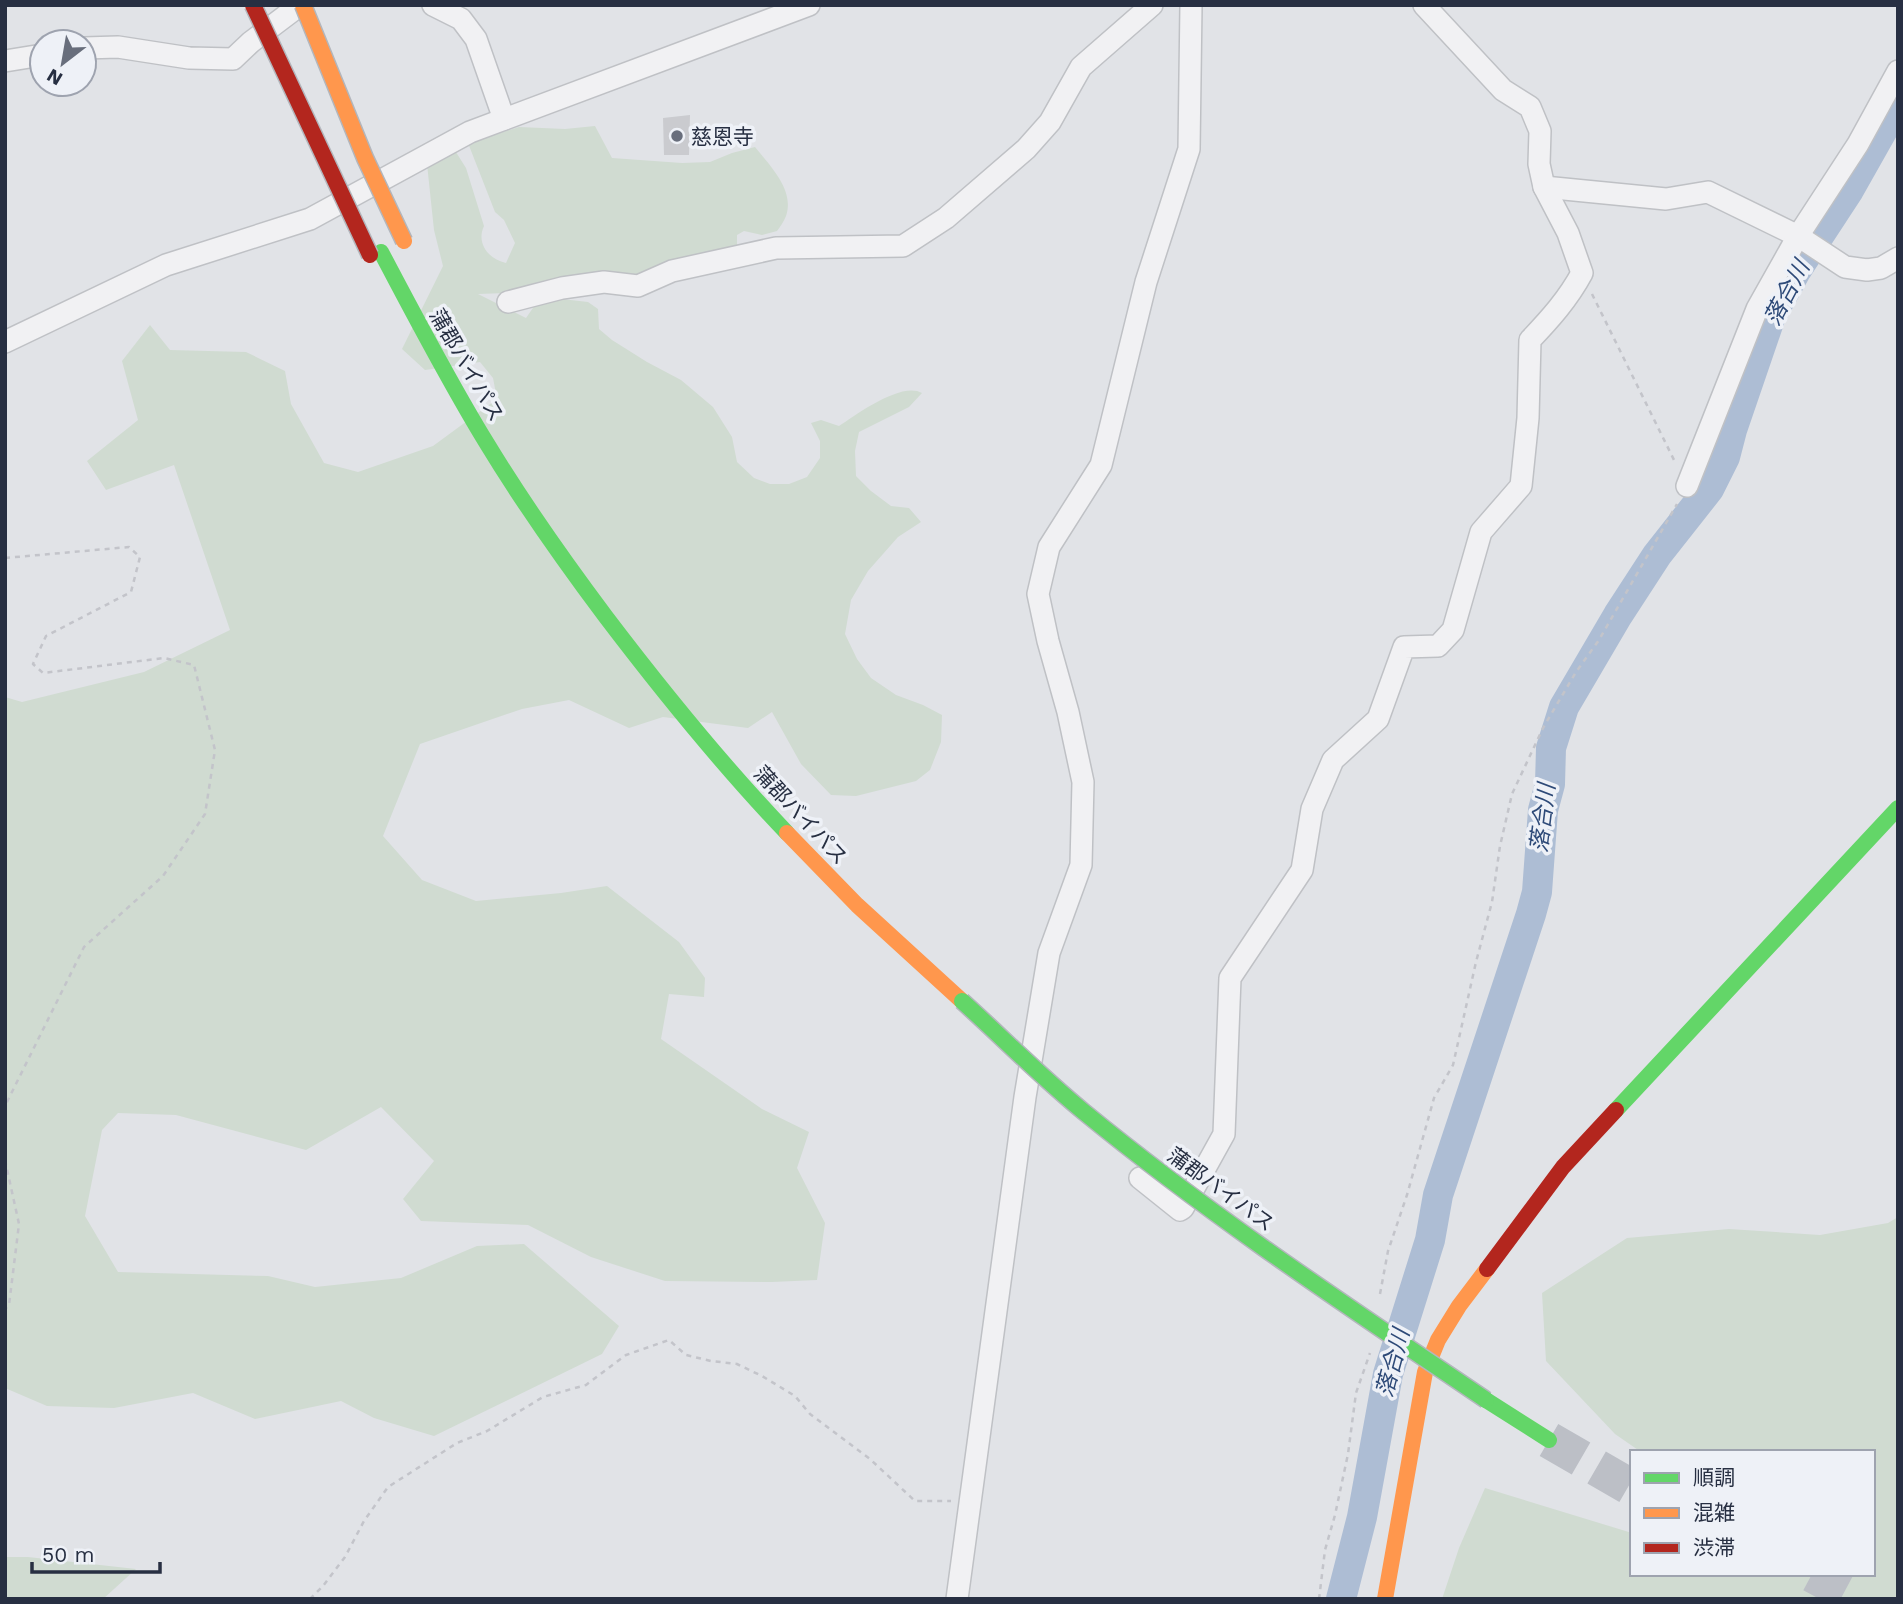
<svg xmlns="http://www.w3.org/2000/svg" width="1903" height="1604" font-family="'Work Sans','Noto Sans JP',sans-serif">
	<rect width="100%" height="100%" fill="#e1e3e7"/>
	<g fill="#d0dbd1">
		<path d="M595,126L612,158L682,163L710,162L732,153L755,147C770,166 795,190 786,216C784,221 780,227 777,231L762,235L744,231L737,235V250L656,266L638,277L506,293L478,294L526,318L535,305L553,298L588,302L598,309L599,329L612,340L647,362L681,380L713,407L732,437L737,462L754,478L770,484H789L807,477L820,458V441L811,423L821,420L839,426C857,414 902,381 922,393L909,407L859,432L855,451L856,476L871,491L891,506L909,508L921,522L898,537L868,571L851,600L845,634L857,659L871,678L896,695L923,705L942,715L941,742L930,770L916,781L856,796L831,795L801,764L772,712L748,728L663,717L629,728L569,700L522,709L420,744L383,836L422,880L476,901L561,893L607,886L679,942L705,978L704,997L669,994L661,1039L762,1109L809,1132L797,1168L825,1223L817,1280L772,1282L665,1281L591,1257L528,1225L421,1221L403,1199L434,1161L381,1107L306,1150L176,1115L118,1113L102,1130L85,1216L118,1272L268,1276L315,1287L401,1278L477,1246L524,1244L619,1326L602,1354L434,1436L374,1418L341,1401L255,1419L193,1393L114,1408L47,1406L5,1388V697L22,702L144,672L230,630L174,465L106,490L87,461L138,420L122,361L150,325L170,350L246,352L285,371L291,404L324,463L358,472L433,446L497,399L493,378L480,362L425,370L402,349L443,266L434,230L427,164L454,149L466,168L484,226C476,243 488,259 506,263L515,243L504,220L495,212L468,143L519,127L565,129Z"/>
		<path d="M1898,1217V1599H1442L1459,1548L1485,1488L1632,1533V1574H1873V1452H1641L1615,1434L1546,1361L1542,1293L1627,1238L1729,1229L1820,1235L1888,1223Z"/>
		<path d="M5,1557H28L136,1569L103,1599H5Z"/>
	</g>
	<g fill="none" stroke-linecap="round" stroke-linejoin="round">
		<path stroke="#adbdd4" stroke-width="30" d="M1341,1599L1362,1517L1388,1374L1430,1240L1438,1195L1531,914L1537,892L1543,810L1550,784L1551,748L1564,707L1618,615L1657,555L1709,489L1725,457L1732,430L1771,316L1796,271L1849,190L1898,103"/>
	</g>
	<path fill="#cacbcf" d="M690,115L689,155H664L663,118Z"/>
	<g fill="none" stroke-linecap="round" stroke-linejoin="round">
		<g stroke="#bcbfc6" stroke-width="37" stroke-dasharray="37 18" stroke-linecap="butt">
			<path d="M1549,1440L1632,1488"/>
			<path d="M1812,1574L1859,1599"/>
		</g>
		<g stroke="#bfc1c5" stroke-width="24">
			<g id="street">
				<path d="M433,5L461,19L476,39L504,119"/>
				<path d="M84,48L118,47L189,58L233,59L251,42L300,5"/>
				<path d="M5,61L42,55"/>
				<path d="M1544,187L1666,199L1708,192L1798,236L1845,267L1867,270L1881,268L1898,258"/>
				<path d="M508,302L562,288L604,282L638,286L672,271L776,248L903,246L946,218L1026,149L1050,122L1081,67L1152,5"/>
				<path d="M5,342L166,265L310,219L470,132L809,5"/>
				<path d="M1687,486L1757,309L1798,236L1858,144L1898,71"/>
				<path d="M1140,1178L1180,1210L1183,1208L1224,1134L1230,978L1302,870L1312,809L1333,760L1378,719L1404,647L1438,646L1453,630L1481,532L1521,486L1528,418L1530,340C1550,319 1568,299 1582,273L1568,233L1544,187L1539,164L1540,131L1530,107L1503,90L1424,5"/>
				<path d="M957,1599L1025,1097L1049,953L1081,865L1083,782L1068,712L1048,641L1038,594L1049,547L1101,465L1146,282L1189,149L1191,5"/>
			</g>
		</g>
		<g stroke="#c3c4ca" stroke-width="2.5" stroke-dasharray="5 5" stroke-linecap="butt">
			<path d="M1592,294L1676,464"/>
			<path d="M5,558L129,547L140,557L131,592L46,636L33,664L43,673L164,658L194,665L215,750L205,814L163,876L84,947L5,1106"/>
			<path d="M5,1160L19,1224L9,1305L5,1309"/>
			<path d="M1380,1294L1388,1251L1407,1195L1434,1098L1453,1065L1476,962L1492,902L1500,846L1512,794L1543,728L1576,672L1599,640L1677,504"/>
			<path d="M310,1599L323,1586L345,1557L364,1521L388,1487L457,1443L487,1431L543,1397L586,1385L626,1355L669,1340L686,1355L711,1361L737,1364L762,1376L795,1396L810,1414L870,1459L915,1501H951"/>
			<path d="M1319,1599L1325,1550L1335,1515L1348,1454L1356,1393L1370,1353"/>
		</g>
		<use href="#street" stroke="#f1f1f3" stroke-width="21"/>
		<g stroke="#63d668" stroke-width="16">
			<path d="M381,252C415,316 448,380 486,442C523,503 564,561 606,617C663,692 722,765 787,833"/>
			<path d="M1616,1110L1898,808"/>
			<path d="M1486,1400L1549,1440"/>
		</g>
		<g stroke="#ff974d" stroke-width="16">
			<path d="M787,833L857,905L962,1001"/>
			<path d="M1385,1599L1425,1372L1438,1340L1459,1306L1487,1269"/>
		</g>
		<path stroke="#b3261e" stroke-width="16" d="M1487,1269L1563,1167L1616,1110"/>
		<g stroke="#b3b6bc" stroke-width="19" stroke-linecap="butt">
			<path id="fast-bridge" d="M962,1001C1003,1038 1041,1077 1084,1112C1211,1216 1350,1308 1486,1400"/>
		</g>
		<g stroke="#b3b6bc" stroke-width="19" stroke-linecap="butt">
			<path id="slow-bridge" d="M303,5L365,158L404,241"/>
		</g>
		<g stroke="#b3b6bc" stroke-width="19" stroke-linecap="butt">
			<path id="jam-bridge" d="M253,5L370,255"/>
		</g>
		<use href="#fast-bridge" stroke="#63d668" stroke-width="16"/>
		<use href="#slow-bridge" stroke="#ff974d" stroke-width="16"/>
		<use href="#jam-bridge" stroke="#b3261e" stroke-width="16"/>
	</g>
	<circle fill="#686e7c" stroke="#eef1f7" stroke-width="2.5" cx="677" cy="136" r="7"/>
	<g text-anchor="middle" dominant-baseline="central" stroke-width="7" stroke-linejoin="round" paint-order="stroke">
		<g font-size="21" fill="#272f42" stroke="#eef1f7" text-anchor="start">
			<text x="691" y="136">慈恩寺</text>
		</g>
		<g font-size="21" fill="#272f42" stroke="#eef1f7">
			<text transform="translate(467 365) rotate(60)">蒲郡バイパス</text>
			<text transform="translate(801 815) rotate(47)">蒲郡バイパス</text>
			<text transform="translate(1221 1189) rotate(36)">蒲郡バイパス</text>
		</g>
		<g font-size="23" font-style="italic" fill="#2e4a78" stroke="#eef1f7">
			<text transform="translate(1787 293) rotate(-62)">落合川</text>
			<text transform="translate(1543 818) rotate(-83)">落合川</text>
			<text transform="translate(1393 1363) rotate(-75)">落合川</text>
		</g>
	</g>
	<rect width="1903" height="1604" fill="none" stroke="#272f42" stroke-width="14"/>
	<rect x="1630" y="1450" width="245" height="126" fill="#eef1f7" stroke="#9ea3af" stroke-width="2"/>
	<rect x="1644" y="1473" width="35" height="10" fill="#63d668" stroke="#9ea3af" stroke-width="2"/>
	<text x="1693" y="1485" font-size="21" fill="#272f42">順調</text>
	<rect x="1644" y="1508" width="35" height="10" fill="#ff974d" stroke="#9ea3af" stroke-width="2"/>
	<text x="1693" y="1520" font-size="21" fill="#272f42">混雑</text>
	<rect x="1644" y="1543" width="35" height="10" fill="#b3261e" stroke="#9ea3af" stroke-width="2"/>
	<text x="1693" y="1555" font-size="21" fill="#272f42">渋滞</text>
	<g transform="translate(63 63) rotate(211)"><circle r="33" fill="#eef1f7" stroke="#9ea3af" stroke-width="2"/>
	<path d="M0-5L12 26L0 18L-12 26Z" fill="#686e7c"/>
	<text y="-10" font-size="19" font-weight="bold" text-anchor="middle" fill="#272f42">N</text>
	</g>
	<path d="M32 1562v10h128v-10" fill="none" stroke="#272f42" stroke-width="3.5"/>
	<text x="42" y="1562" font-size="21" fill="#272f42" stroke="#eef1f7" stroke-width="5" paint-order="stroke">50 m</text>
</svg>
